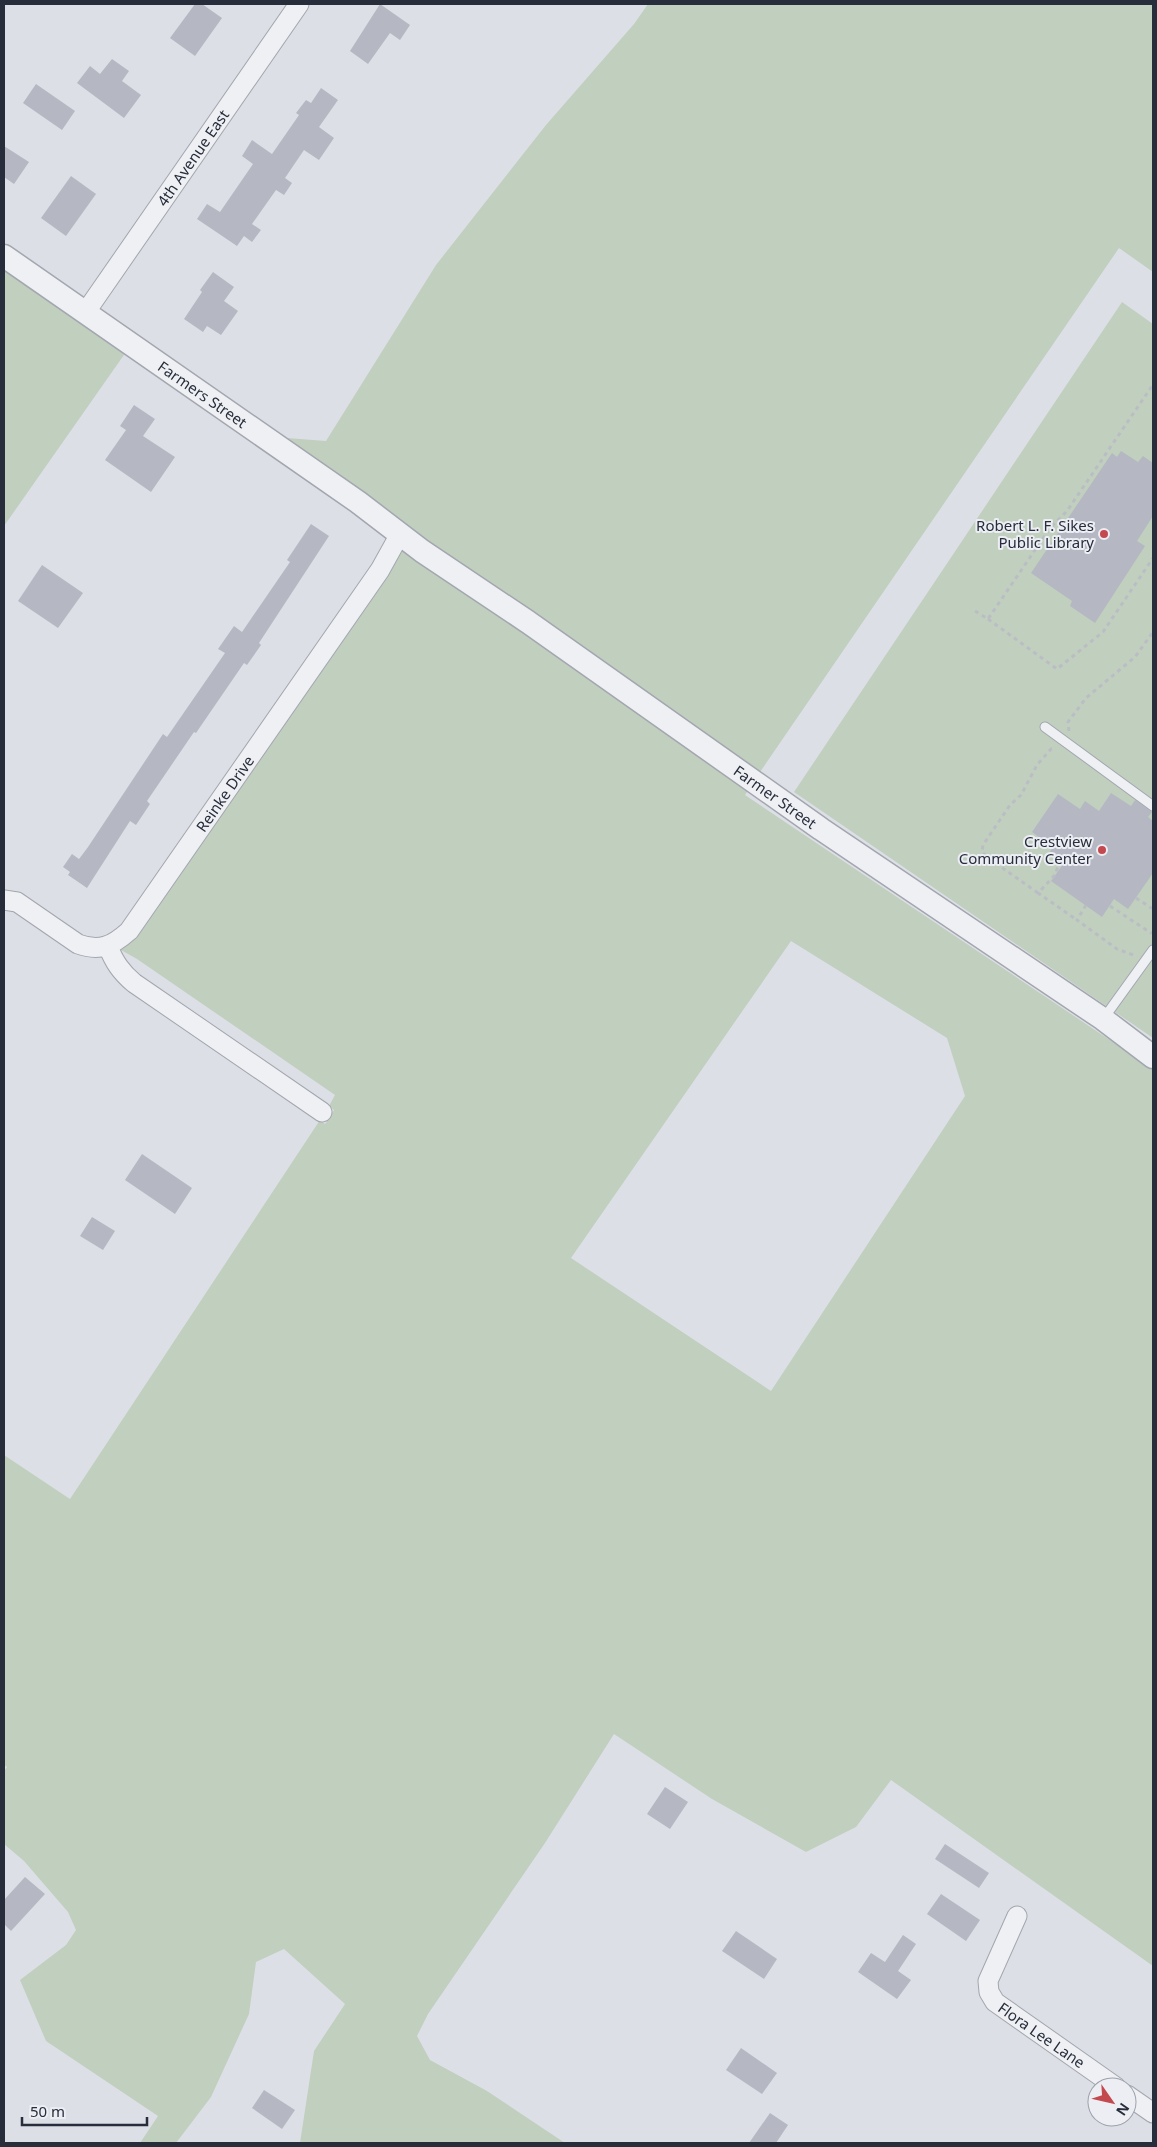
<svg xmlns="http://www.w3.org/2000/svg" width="1157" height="2147" font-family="'Noto Sans',sans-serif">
	<rect width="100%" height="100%" fill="#dddfe6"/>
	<g fill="#c1cfbf" fill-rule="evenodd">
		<path d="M648,4H1153V272L1119,248L758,775L285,441L287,438L326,441L436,265L546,125L634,24Z"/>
		<path d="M4,266L126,352L4,526Z"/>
		<path d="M1122,302L1153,324V1038L794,792Z"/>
		<path d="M404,548L749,789L745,795L1153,1069V1966L891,1780L856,1827L806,1852L712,1799L614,1734L545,1843L428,2014L417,2036L430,2060L487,2091L565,2143H300L314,2051L345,2004L284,1949L256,1962L249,2014L211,2097L176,2143H140L158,2116L46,2041L20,1980L66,1945L76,1930L68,1912L24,1861L4,1844V1771L7,1767L4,1765V1455L70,1499L320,1120L325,1124L334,1110L329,1106L335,1095L137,959L121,950L137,937L388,576ZM791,941L947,1038L965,1096L771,1391L571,1258Z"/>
	</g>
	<g fill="#b5b8c2">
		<path d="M195,4H202L222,18L195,56L170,38Z"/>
		<path d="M380,4L410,25L400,40L390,33L368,64L350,51Z"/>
		<path d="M112,59L129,71L122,81L141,95L124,118L77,83L90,66L100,74Z"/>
		<path d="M36,84L75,111L62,130L23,103Z"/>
		<path d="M321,88L338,100L319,127L334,138L319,160L304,150L285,178L292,183L284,195L276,190L252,224L261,230L252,242L244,236L237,246L197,219L207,204L220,212L253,164L242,156L252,140L272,154L299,115L296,113L306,100L311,103Z"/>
		<path d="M4,146L29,162L14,184L4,177Z"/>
		<path d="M71,176L96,194L66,236L41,218Z"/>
		<path d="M213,272L234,287L224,301L238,311L221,335L207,326L203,332L184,319L202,292L200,290Z"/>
		<path d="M134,405L155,419L143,436L175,457L151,492L105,460L126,430L120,426Z"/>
		<path d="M1121,451L1138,462L1143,456L1153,463V516L1137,541L1145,546L1095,623L1070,606L1072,601L1031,573L1112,453L1117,457Z"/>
		<path d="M311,524L329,536L259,643L261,645L247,665L244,663L196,733L194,732L147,801L150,804L136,825L130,821L87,888L68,875L70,872L63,867L72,854L79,859L88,847L163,734L167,737L225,653L218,649L234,626L242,632L290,562L287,560Z"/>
		<path d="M42,565L83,593L58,628L18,601Z"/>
		<path d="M1111,793L1131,806L1135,800L1152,812L1148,817L1153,821V873L1128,909L1114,899L1102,917L1051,881L1064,863L1049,853L1053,847L1032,832L1058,794L1080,809L1085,801L1099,811Z"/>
		<path d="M142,1154L192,1188L175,1214L125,1180Z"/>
		<path d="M92,1217L115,1231L103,1250L80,1236Z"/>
		<path d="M665,1787L688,1802L670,1829L647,1814Z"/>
		<path d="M945,1844L989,1873L979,1888L935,1859Z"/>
		<path d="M25,1877L45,1894L11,1931L4,1924V1900Z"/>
		<path d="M941,1894L980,1920L966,1941L927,1914Z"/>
		<path d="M736,1931L777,1959L764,1979L722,1951Z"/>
		<path d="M903,1935L916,1944L898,1971L911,1980L897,1999L858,1972L871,1953L885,1962Z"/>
		<path d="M741,2048L777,2073L762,2094L726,2070Z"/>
		<path d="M264,2090L295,2110L282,2129L252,2108Z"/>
		<path d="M770,2113L788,2125L776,2143H749Z"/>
	</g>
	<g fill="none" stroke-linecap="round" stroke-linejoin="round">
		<g stroke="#a3a6af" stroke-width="11">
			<g id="service">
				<path d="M1045,727L1153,806"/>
				<path d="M1104,1018L1153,950"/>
			</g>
		</g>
		<g stroke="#a3a6af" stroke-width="21">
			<g id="minor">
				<path id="s1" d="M85,313L299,4"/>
				<path id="s2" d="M4,900L17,902L78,944C100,952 112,946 129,931L380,570L400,534"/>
				<path d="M108,946C114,962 121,972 134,983L322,1112"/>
				<path id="s3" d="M1017,1916L988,1981L989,1992L995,2002L1116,2087"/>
				<path d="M1127,2095L1153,2113"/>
			</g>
		</g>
		<g stroke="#a3a6af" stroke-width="25">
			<g id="tertiary">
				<path id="s4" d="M4,256L358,502L422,551L528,622L821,829L1103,1019L1153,1057"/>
			</g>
		</g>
		<g stroke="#bbbdc4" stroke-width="3" stroke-dasharray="4 4" stroke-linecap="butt">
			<path d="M975,611L988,619L1050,528L1067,511L1152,386"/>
			<path d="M988,619L1057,669L1103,632L1153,558"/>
			<path d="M1069,731L1068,722L1086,698L1135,657L1153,632"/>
			<path d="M1060,860L1055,875L1038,893L1077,920"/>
			<path d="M1038,893L987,857L982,852L983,845L1010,805L1021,795L1037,765L1051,749L1055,748"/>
			<path d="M1136,898L1153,909"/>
			<path d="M1086,905L1077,920L1117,949L1136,956"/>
			<path d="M1110,906L1151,933L1153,932"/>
		</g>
		<use href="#service" stroke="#eff0f4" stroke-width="9"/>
		<use href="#minor" stroke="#eff0f4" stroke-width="19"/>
		<use href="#tertiary" stroke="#eff0f4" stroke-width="22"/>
	</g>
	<g fill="#c4494e" stroke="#eceef4" stroke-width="2">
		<circle cx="1104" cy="534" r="5"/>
		<circle cx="1102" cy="850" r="5"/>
	</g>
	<g text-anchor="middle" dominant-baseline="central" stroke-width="4" stroke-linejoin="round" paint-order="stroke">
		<g font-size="15" fill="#272d3b" stroke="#eceef4">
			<text stroke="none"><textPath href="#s1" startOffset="189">4th Avenue East</textPath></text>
			<text stroke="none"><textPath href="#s4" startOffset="242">Farmers Street</textPath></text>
			<text stroke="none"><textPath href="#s2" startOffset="311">Reinke Drive</textPath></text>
			<text stroke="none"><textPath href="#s4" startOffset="942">Farmer Street</textPath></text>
			<text stroke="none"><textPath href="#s3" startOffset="151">Flora Lee Lane</textPath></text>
		</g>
		<g font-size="15" fill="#272d3b" stroke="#eceef4" text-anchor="end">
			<text x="1094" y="525">Robert L. F. Sikes<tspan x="1094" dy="17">Public Library</tspan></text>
			<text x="1092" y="841">Crestview<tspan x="1092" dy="17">Community Center</tspan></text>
		</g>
	</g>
	<rect width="1157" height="2147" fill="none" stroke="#272d3b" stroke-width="10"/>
	<g transform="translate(1112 2102) rotate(124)"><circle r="24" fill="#eceef4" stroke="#9da1aa"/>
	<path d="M0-4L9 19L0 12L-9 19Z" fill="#c4494e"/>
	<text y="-8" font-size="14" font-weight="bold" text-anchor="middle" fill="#272d3b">N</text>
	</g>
	<path d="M22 2117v8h125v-8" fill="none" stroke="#272d3b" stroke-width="2.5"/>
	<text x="30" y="2117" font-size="15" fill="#272d3b" stroke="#eceef4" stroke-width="4" paint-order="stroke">50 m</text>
</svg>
